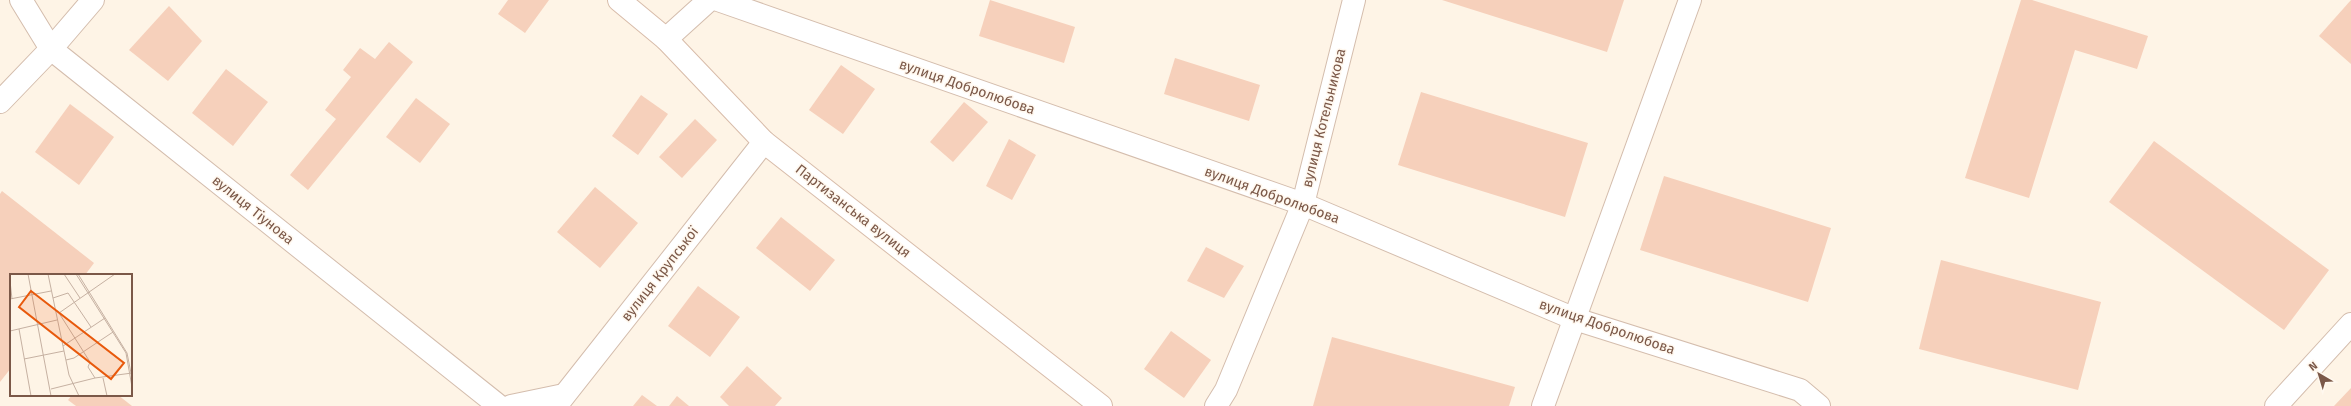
<svg xmlns="http://www.w3.org/2000/svg" width="2351" height="406" font-family="'Fira Sans',sans-serif">
	<rect width="100%" height="100%" fill="#fef4e6"/>
	<g fill="#f6d0bb">
		<path d="M508,0H549L525,33L498,14Z"/>
		<path d="M990,0L1075,27L1064,63L979,36Z"/>
		<path d="M1442,0H1624L1607,52Z"/>
		<path d="M2021,0H2032L2148,36L2137,69L2075,50L2029,198L1965,178Z"/>
		<path d="M2351,0V64L2319,36Z"/>
		<path d="M169,6L202,41L168,81L129,50Z"/>
		<path d="M389,42L413,62L308,190L290,175L336,119L325,110L351,77L343,70L360,48L375,59Z"/>
		<path d="M1175,58L1260,85L1249,121L1164,94Z"/>
		<path d="M841,65L875,89L843,134L809,110Z"/>
		<path d="M226,69L268,102L233,146L192,113Z"/>
		<path d="M1421,92L1588,143L1565,217L1398,165Z"/>
		<path d="M641,95L668,114L638,155L612,136Z"/>
		<path d="M416,98L450,124L420,163L386,137Z"/>
		<path d="M964,102L988,122L953,162L930,142Z"/>
		<path d="M70,104L114,137L79,185L35,152Z"/>
		<path d="M695,119L717,140L682,178L659,157Z"/>
		<path d="M1009,139L1036,155L1012,200L986,186Z"/>
		<path d="M2154,141L2329,270L2284,330L2109,202Z"/>
		<path d="M1664,176L1831,228L1808,302L1640,250Z"/>
		<path d="M595,187L638,223L600,268L557,232Z"/>
		<path d="M2,191L94,263L85,275H11V368L0,382V194Z"/>
		<path d="M781,217L835,260L810,291L756,248Z"/>
		<path d="M1206,247L1244,266L1224,298L1187,281Z"/>
		<path d="M1941,260L2101,302L2078,390L1919,349Z"/>
		<path d="M698,286L740,317L710,357L668,326Z"/>
		<path d="M1171,331L1211,360L1184,398L1144,369Z"/>
		<path d="M1332,337L1515,387L1509,406H1313Z"/>
		<path d="M747,366L782,398L775,406H729L720,397Z"/>
		<path d="M2351,388V406H2334Z"/>
		<path d="M72,395H118L132,406H76L68,400Z"/>
		<path d="M642,395L657,406H633Z"/>
		<path d="M677,396L689,406H669Z"/>
	</g>
	<g fill="none" stroke-linecap="round" stroke-linejoin="round">
		<g stroke="#d4bdad" stroke-width="24">
			<g id="street">
				<path d="M21,0L51,49L499,406"/>
				<path d="M718,0L1303,204L1575,319L1800,390L1819,406"/>
				<path d="M666,39L709,0"/>
				<path d="M0,102L51,49L93,0"/>
				<path d="M511,406L564,395"/>
				<path d="M556,406L764,142"/>
				<path d="M1216,406L1226,390L1303,204L1354,0"/>
				<path d="M1543,406L1690,0"/>
				<path d="M2276,406L2351,324"/>
			</g>
		</g>
		<g stroke="#d8bcaa" stroke-width="24">
			<path id="secondary" d="M619,0L666,39L764,142L1101,406"/>
		</g>
		<use href="#street" stroke="#fff" stroke-width="22"/>
		<use href="#secondary" stroke="#fff" stroke-width="22"/>
	</g>
	<g text-anchor="middle" dominant-baseline="central" stroke-width="3" stroke-linejoin="round" paint-order="stroke">
		<g font-size="14" fill="#7b5848" stroke="#fff8ef">
			<text transform="translate(967 87) rotate(19)">вулиця Добролюбова</text>
			<text transform="translate(1324 118) rotate(-76)">вулиця Котельникова</text>
			<text transform="translate(1272 195) rotate(20)">вулиця Добролюбова</text>
			<text transform="translate(253 210) rotate(39)">вулиця Тіунова</text>
			<text transform="translate(853 211) rotate(38)">Партизанська вулиця</text>
			<text transform="translate(660 274) rotate(-52)">вулиця Крупської</text>
			<text transform="translate(1607 327) rotate(19)">вулиця Добролюбова</text>
		</g>
	</g>
	<g transform="translate(10 274)">
		<rect width="122" height="122" fill="#fef4e6"/>
		<path fill="none" stroke="#c6b1a2" stroke-width="1" d="M18,0L41,122M38,0L59,101L69,122M54,0L70,24M66,0L116,79L122,113M68,0L117,79L122,104M0,7L2,25M43,24L58,19L81,53M0,25L41,17M49,39L80,88L78,93L85,104M49,39L105,0M9,55L21,122M0,57L47,46M53,72L95,44M14,85L54,77M56,86L64,84L103,58M93,104L97,122M41,115L85,104L122,99"/>
		<path fill="#e8590c" fill-opacity="0.15" stroke="#e8590c" stroke-width="2" d="M21,17L114,89L101,105L9,33Z"/>
		<rect width="122" height="122" fill="none" stroke="#7b5848" stroke-width="2"/>
	</g>
	<g transform="translate(2319 374) rotate(322)" stroke="#fff8ef" stroke-width="3" paint-order="stroke">
	<path d="M0-3L7 15L0 10L-7 15Z" fill="#7b5848"/>
	<text y="-6" font-size="11" font-weight="bold" text-anchor="middle" fill="#7b5848">N</text>
	</g>
</svg>
